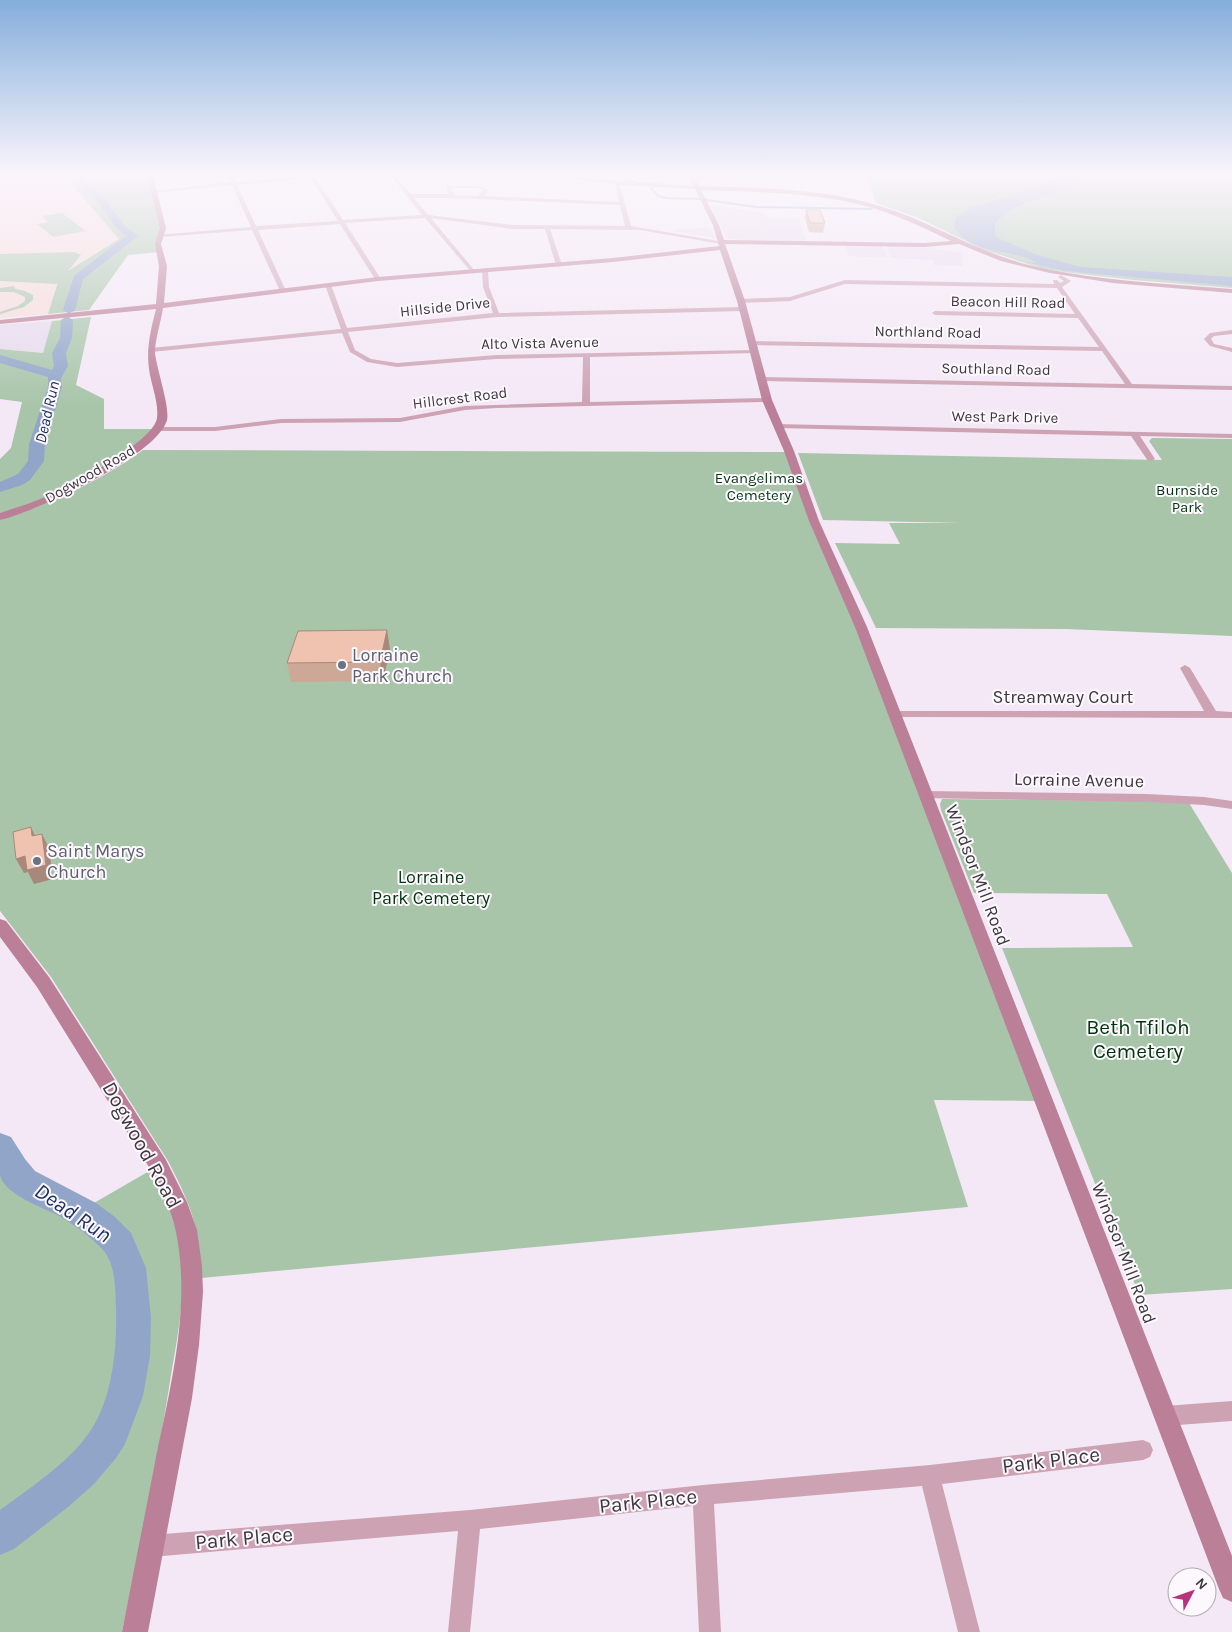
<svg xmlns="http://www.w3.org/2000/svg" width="1232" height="1632" font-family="Karla,sans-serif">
	<rect width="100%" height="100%" fill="#f4e8f6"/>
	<g fill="#e7daed">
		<path d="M711,205L764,213L767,218H799L806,241L727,239Z"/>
		<path d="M710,228L715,238L673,231L677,229Z"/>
		<path d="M846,246H882L887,258L849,256Z"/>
		<path d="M887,246L924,247L963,253L962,266L933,265V260L890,258Z"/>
		<path d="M52,321L43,353L0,349V325Z"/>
	</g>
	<path fill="#f6dbda" d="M0,176H64L119,239L61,276L48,314L0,318Z"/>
	<g fill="#a8c5aa">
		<path d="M64,176H149L162,229L159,252L128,255L89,310L48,314L58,282L56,284L0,281V254L74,252L81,255L68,271L119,239Z"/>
		<path d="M867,176H1232V288L1134,280L1064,272L1040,268L982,249L919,218L876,203Z"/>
		<path d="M62,213L86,231L53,237L37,224L48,222L42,216Z"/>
		<path d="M14,286L15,289L25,291L33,295V300L24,307L0,314V312L18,306L25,301V297L14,292H0V288Z"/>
		<path d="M91,317L76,385L104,399V429H156C111,474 58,493 0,517V459L11,448L22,402L0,399V349L43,353L52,321Z"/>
		<path d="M1152,438L1232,439V636L1066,629L876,628L835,543L900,544L889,523H962L823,520L798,453L1162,460L1149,441Z"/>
		<path d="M143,450L785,452L809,520L856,627L1035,1101L934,1100L968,1207L201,1278C200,1263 199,1248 197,1234C192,1208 180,1184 168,1161L51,977L0,911V520C51,503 99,482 143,450Z"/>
		<path d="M942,799L1147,801L1189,803L1232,873V1289L1139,1295L1002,948L1133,947L1107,894L974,893L941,810L940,804Z"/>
		<path d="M0,1166L68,1218L151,1170C162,1191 173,1213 179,1236C189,1276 178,1335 171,1375C158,1461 139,1547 122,1632H0Z"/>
	</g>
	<path fill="#91a5c9" d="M1070,176H1097L1012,208L995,223V234L998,238L1037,255L1081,267L1232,277V286L1066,271L1024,262L1037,263C1009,246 974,258 954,227L956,217L968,209Z"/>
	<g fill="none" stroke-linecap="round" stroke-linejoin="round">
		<g stroke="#91a5c9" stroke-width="2">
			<path d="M621,176L638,183"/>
			<path d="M651,188L658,196L666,198L700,199L756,207L872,209"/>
		</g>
		<g fill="#91a5c9" fill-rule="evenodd">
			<path d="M73,176H82L106,200L124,225L138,236L83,279L75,310L69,314L63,310L74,276L126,236C114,228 109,217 100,205C92,195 81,187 73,176Z"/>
			<path d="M67,316L73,320L72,338L66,353L68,366L61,378L62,387L45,444L44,461L30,480L22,485L0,492V482L18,474L28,461L29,444L48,387V377L0,363V355L52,370L54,366L52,353L60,338L61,320Z"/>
			<path d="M0,1133L11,1137L25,1159L35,1171L96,1203L115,1217L131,1233L146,1268L151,1318L150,1356L143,1396L125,1444L116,1458L94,1484L68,1507L14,1549L0,1555V1510C31,1487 69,1463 91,1430C113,1396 117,1348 116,1308C115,1289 116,1265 103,1250C91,1237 76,1226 61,1217C45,1208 4,1195 0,1175C0,1162 0,1146 0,1133Z"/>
		</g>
		<g fill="#cda3b3" fill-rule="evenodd">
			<path d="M229,176H233L236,182L319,176L315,178L343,220L422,215L391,176H396L411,194H449L446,189L448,186H479L489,190L484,196L619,202L615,183L617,182L619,183L631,226L724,242L721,244L640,230L550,229L562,265L559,267L556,265L545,229H513L431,218L475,271L473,274L425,218L345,223L381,279L378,281L375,279L340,224L258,230L286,291L283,293L280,291L252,230L160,237L157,235L251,227L232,185L154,193L151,191L231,182ZM311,178L338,221L256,226L237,185ZM451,188H478L483,190L478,196L455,195ZM414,198H453L620,205L625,226L513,225L428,215Z"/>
			<path d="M485,269L488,271L489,287L499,313L743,307L746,309L743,311L497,317L348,332L355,350L371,359L397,363L496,355L754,350L757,352L756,353L590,357V402L767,398L771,400L767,402L497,408L465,410L400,422L281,423L215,431H157L153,429L157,427H215L281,419L400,418L465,406L582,402L583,357L496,359L397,367L367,362L350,352L342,333L151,352L148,350L151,348L341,329L325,285L328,283L331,285L347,328L493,313L483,287L482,271Z"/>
			<path d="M1061,275L1071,281L1062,287L1132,384L1232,386V390L760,381L756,379L757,377L1125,384L1102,351L752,345L749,343L752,341L1099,347L1078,318L935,315L932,313L935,311L1075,314L1057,288L845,284L790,301L741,303L738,301L741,299L790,297L845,280L1054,284L1053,280H1057L1060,283L1064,281L1058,277Z"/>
			<path d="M1232,330V334L1214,336L1211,339L1214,344L1232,348V352L1210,346L1204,339L1210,333Z"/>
			<path d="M775,424L1232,434V438L1140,436L1155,459L1151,461H1148L1131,436L778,428H775Z"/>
			<path d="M1185,665L1190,668L1216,711L1232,712V718L894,717L888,714L894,711H1204L1180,668Z"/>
			<path d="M925,791L1147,794L1204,797L1232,801V809L1204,805L1147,802L921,798L919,795Z"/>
			<path d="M1232,1401V1421L1165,1426L1158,1423L1155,1416L1158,1409L1165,1406Z"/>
			<path d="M1143,1440L1150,1443L1153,1450L1150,1457L1143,1460L942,1484L980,1632H958L922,1486L714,1504L721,1632H699L693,1506L480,1529L470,1632H448L458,1531L151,1557L143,1554L140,1546L143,1538L151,1535L470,1510L703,1485L930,1465Z"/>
		</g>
		<g fill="#bb7f97" fill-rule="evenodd">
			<path d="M147,176H153L166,228L161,244L167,266L164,303L378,277L613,258L719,246L713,225L695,189L621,185L555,176L693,186L688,176H694L699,186C759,188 822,188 880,206C929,221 972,249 1021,263C1089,281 1162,283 1232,289V293L1113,283L1050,273L1001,261L959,244L925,247L725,244L745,301L772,400L794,451L819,521L867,627L1232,1556V1602L1223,1598L1219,1589L855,627L809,521L784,451L762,400L737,301L720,250L613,262L378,281L163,308C161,322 155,339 155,353C157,370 170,407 167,420C157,456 35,512 0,520V513C14,508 29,504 43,498C66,488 154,442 157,418C159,402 151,385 149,369C146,348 151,329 156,309L0,324V320L156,304L159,266L155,244L160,228ZM701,190C754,192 810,192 862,205C893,213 922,227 951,241L925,243L724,240L719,225Z"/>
			<path d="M0,919L6,921L49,977L166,1160L187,1202L197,1230L202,1266L203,1292L199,1345L192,1398L148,1632H122C133,1574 145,1515 156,1457C171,1385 191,1306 176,1232C172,1211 162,1192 152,1172L37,987L0,937Z"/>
		</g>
	</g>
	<g fill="#cea897">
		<path d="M806,210L825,223L823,233L809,232L805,219Z"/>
		<path d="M390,649L383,681L291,682L287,663Z"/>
	</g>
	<g fill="#a8887b">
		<path d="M387,630L390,649L383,681L380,662Z"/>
		<path d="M31,827L38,842L32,836Z"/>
		<path d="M42,834L49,848L53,879L34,884L28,872L24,873L16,859L25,856Z"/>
	</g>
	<g fill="#f0c3b0" stroke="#a8887b">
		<path d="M806,210H820L825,223H810Z"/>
		<path d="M387,630L380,662L287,663L298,631Z"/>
		<path d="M31,827L32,836L42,834L46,865L27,870L25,856L16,859L13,832Z"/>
	</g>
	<linearGradient id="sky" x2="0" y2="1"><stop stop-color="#85aedc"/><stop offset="0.43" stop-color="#faf5fb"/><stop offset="1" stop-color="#faf5fb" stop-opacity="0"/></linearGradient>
	<rect width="1232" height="405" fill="url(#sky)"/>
	<g fill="#6b7280" stroke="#fdf8fd" stroke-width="2">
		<circle cx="342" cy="665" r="5"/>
		<circle cx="37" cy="861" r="5"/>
	</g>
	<g text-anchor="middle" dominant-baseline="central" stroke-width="4" stroke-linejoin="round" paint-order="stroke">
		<g font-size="15" fill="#3d383d" stroke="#fdf8fd">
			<text transform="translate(1008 302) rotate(1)">Beacon Hill Road</text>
			<text transform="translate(445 307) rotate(-6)">Hillside Drive</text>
			<text transform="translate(928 332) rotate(1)">Northland Road</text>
			<text transform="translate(540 343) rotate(-1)">Alto Vista Avenue</text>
			<text transform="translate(996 369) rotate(1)">Southland Road</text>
			<text transform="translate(460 398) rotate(-7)">Hillcrest Road</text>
			<text transform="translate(1005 417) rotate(1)">West Park Drive</text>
			<text transform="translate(90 474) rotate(-30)">Dogwood Road</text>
		</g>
		<g font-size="15" fill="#00360d" stroke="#fdf8fd">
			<text x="759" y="478">Evangelimas<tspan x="759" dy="17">Cemetery</tspan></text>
			<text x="1187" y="490">Burnside<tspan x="1187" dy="17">Park</tspan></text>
		</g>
		<g font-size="16" font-style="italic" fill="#18305e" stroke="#fdf8fd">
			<text transform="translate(47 412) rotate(-77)">Dead Run</text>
		</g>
		<g font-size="18" fill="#5b616d" stroke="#fdf8fd" text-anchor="start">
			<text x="352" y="655">Lorraine<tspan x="352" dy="21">Park Church</tspan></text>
			<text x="47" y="851">Saint Marys<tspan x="47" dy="21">Church</tspan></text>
		</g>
		<g font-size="18" fill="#3d383d" stroke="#fdf8fd">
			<text x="1063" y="697">Streamway Court</text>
			<text transform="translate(1079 780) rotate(1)">Lorraine Avenue</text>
			<text transform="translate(978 875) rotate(69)">Windsor Mill Road</text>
			<text transform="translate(1124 1253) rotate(69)">Windsor Mill Road</text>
		</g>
		<g font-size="18" fill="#00360d" stroke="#fdf8fd">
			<text x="431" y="877">Lorraine<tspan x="431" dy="21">Park Cemetery</tspan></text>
		</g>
		<g font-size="21" fill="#00360d" stroke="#fdf8fd">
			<text x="1138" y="1027">Beth Tfiloh<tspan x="1138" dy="24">Cemetery</tspan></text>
		</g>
		<g font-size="21" fill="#3d383d" stroke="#fdf8fd">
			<text transform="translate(142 1145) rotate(61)">Dogwood Road</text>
			<text transform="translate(1051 1460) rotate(-7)">Park Place</text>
			<text transform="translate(648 1501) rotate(-6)">Park Place</text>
			<text transform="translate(244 1538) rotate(-5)">Park Place</text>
		</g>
		<g font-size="22" font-style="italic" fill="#18305e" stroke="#fdf8fd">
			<text transform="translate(73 1213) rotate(34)">Dead Run</text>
		</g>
	</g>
	<g transform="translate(1192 1592) rotate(49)"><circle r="24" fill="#fdf8fd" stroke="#b0abb0"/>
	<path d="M0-4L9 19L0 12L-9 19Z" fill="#b7347d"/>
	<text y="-8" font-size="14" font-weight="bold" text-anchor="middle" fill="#3d383d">N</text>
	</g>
</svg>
